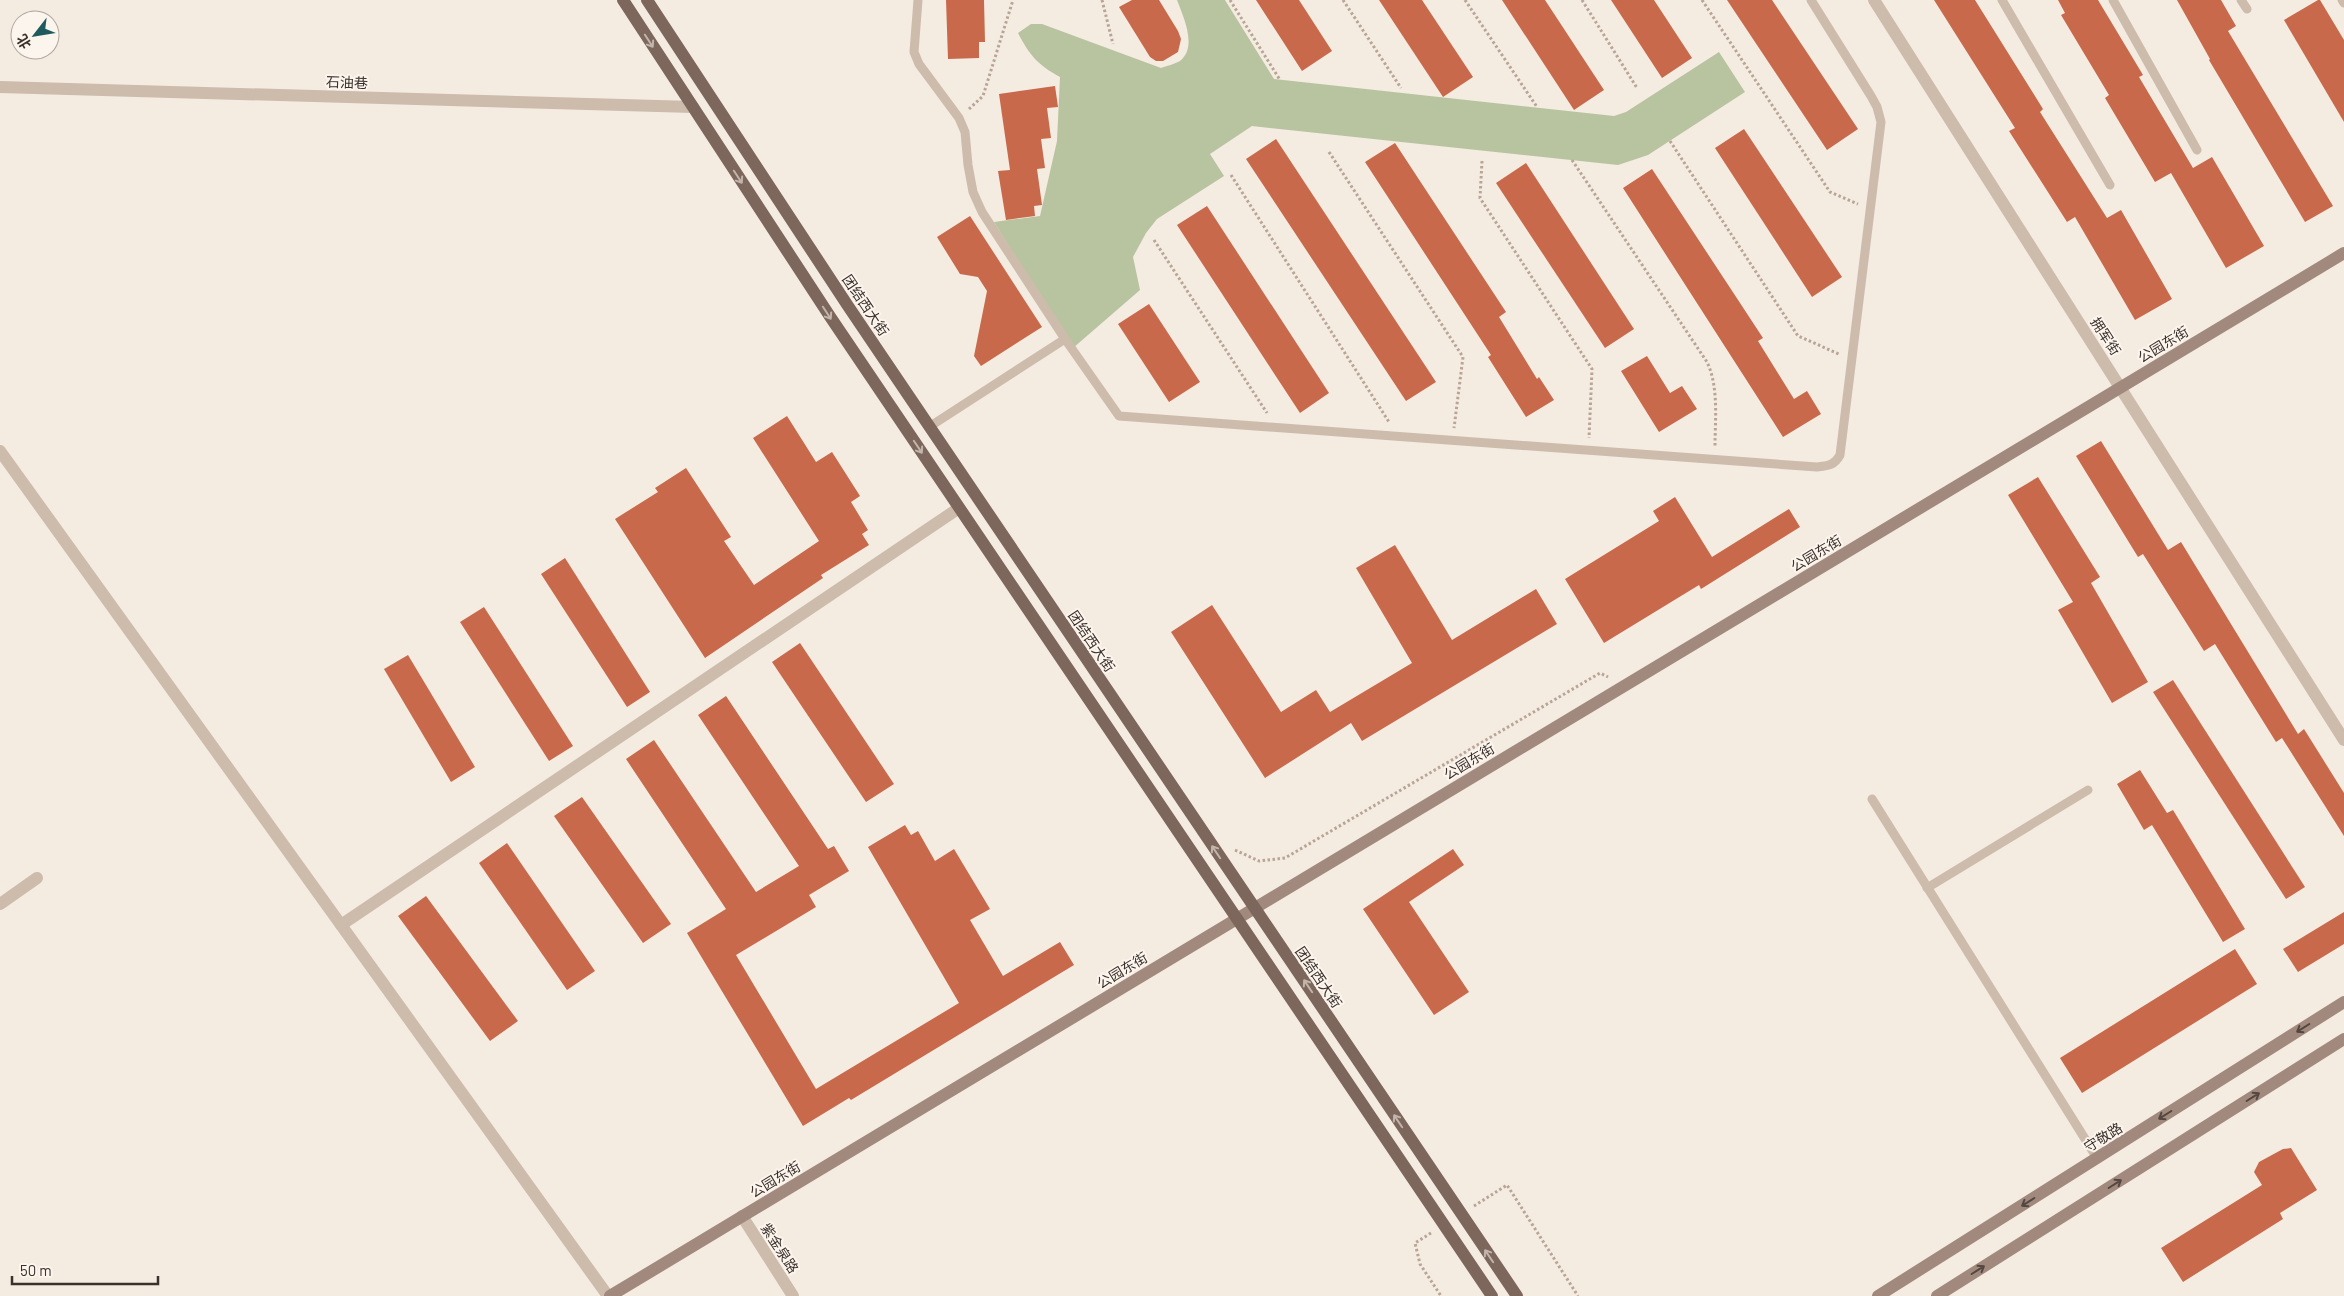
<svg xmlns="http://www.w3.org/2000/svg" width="2344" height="1296" font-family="Barlow,'Noto Sans SC',sans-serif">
	<rect width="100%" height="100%" fill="#f4ebe1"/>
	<path fill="#b8c4a0" d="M1177,0H1225L1274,79L1614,116L1626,112L1719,52L1745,92L1648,155L1618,165L1252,126L1210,154L1224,176L1157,219L1146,233L1133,257L1140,290L1073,348L994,222L1040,216L1057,141L1060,77C1038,65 1030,56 1018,33L1031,24H1042L1161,68C1166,66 1175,64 1180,61C1198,47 1183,16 1177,0Z"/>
	<g fill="#c8694b">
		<path d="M946,0H984L985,42H979V58L948,59Z"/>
		<path d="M1132,0H1159L1178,31L1181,39L1178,52L1163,61H1156L1150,57L1119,7Z"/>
		<path d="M1256,0H1299L1332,51L1302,71Z"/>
		<path d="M1379,0H1422L1473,77L1443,97Z"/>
		<path d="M1502,0H1545L1604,90L1574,110Z"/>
		<path d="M1611,0H1654L1692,58L1662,78Z"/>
		<path d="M1727,0H1772L1858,129L1827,150Z"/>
		<path d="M1934,0H1975L2043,109L2040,112L2107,218L2121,210L2172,299L2135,320L2075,217L2067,222L2009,131L2015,128Z"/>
		<path d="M2058,0H2098L2143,75L2139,77L2193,168L2212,157L2264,246L2226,268L2171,173L2155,182L2105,98L2109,95L2061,15L2065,13Z"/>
		<path d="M2177,0H2221L2236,26L2228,31L2333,206L2305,222L2209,60L2210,59Z"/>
		<path d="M2318,0H2320L2344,40V122L2284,20Z"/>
		<path d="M1055,86L1058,107L1047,108L1051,138L1041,139L1045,168L1037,169L1042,205L1034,206L1035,216L1006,220L998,171L1010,170L999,94Z"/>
		<path d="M1744,129L1842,277L1812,297L1715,148Z"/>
		<path d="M1276,139L1436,382L1406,401L1246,159Z"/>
		<path d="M1395,143L1506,312L1499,317L1537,379L1539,377L1554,400L1526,417L1488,357L1491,355L1365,162Z"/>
		<path d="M1526,163L1634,329L1605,348L1496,183Z"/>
		<path d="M1652,169L1763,338L1758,341L1794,399L1807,391L1821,414L1783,437L1623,188Z"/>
		<path d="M1207,206L1329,393L1300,413L1177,225Z"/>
		<path d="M970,216L1042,327L981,366L974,356L987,291L978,277L960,274L937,237Z"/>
		<path d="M1149,304L1200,382L1169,402L1118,324Z"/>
		<path d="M1647,356L1670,393L1682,386L1697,409L1659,432L1621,371Z"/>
		<path d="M787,416L816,462L832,452L860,496L851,502L868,530L862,534L869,545L821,575L823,578L705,658L615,519L658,492L655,488L686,468L731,537L724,541L754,585L819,541L753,438Z"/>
		<path d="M2101,441L2168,550L2181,542L2298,734L2304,729L2344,793V836L2282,738L2276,742L2215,644L2204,651L2143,554L2138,557L2076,456Z"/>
		<path d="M2038,477L2100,577L2091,583L2148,682L2112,703L2058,610L2073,602L2008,495Z"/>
		<path d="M1675,497L1712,557L1789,509L1800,527L1701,589L1699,585L1604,643L1565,579L1659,521L1653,511Z"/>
		<path d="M1395,545L1452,640L1536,589L1557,624L1362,741L1351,723L1265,778L1171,632L1212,605L1281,712L1316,690L1330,712L1412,663L1356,568Z"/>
		<path d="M565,558L650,692L627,707L541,574Z"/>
		<path d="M484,607L573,746L549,761L460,622Z"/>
		<path d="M800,643L894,784L866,802L772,662Z"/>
		<path d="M408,655L475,767L451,782L384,669Z"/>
		<path d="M2173,680L2305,887L2286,899L2153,692Z"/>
		<path d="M726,696L828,849L834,846L849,871L809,895L816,907L736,955L816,1089L959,1003L868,847L905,825L911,835L918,831L935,861L954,849L990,909L970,920L1003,976L1060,942L1074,965L851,1100L849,1098L803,1126L687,933L726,909L626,759L654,740L756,892L799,866L698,715Z"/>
		<path d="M2140,770L2167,813L2173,810L2245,929L2223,942L2152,825L2144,830L2117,784Z"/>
		<path d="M582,797L671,924L643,943L554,816Z"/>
		<path d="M507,843L595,971L567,990L479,863Z"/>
		<path d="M1453,849L1464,865L1409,902L1469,992L1434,1015L1363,909Z"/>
		<path d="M426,896L518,1021L490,1041L398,916Z"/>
		<path d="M2344,912V944L2298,972L2283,949Z"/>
		<path d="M2235,949L2257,984L2082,1093L2060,1058Z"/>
		<path d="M2291,1148L2317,1190L2280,1213L2283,1219L2183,1282L2161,1248L2262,1185L2254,1172L2259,1162L2283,1149Z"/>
	</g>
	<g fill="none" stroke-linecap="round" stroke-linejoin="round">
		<g stroke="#b9a596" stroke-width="3" stroke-dasharray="2.5 2.5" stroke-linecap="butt">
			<path d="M1102,0L1113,44"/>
			<path d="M1230,0L1280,80"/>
			<path d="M1343,0L1401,88"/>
			<path d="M1465,0L1537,107"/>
			<path d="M1582,0L1637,88"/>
			<path d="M1702,0L1830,192L1858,204"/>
			<path d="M969,109L983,96L1013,0"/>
			<path d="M1670,141L1798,336L1839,354"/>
			<path d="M1329,152L1463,357L1454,428"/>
			<path d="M1572,160L1707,362C1719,387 1715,420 1715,447"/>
			<path d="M1482,161L1480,198L1592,369L1589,438"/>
			<path d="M1231,175L1389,422"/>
			<path d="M1154,240L1267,413"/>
			<path d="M1235,850L1259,861L1285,858L1600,673L1608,677"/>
			<path d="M1474,1206L1507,1185L1578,1296"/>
			<path d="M1431,1233L1415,1243L1420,1264L1441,1296"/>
		</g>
		<g stroke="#cdbbac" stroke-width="9">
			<path d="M918,0L914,52L919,64L959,118L965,132L968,165L973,192L982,212L1065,339L1119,416L1817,467C1827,466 1834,466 1840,455L1881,122L1877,107L1871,96L1811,0"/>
			<path d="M2002,0L2110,185"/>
			<path d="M2113,0L2197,150"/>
			<path d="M2241,0L2247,9"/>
			<path d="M2342,0L2344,3"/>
			<path d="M929,427L1065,339"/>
			<path d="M1872,799L2097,1158"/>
			<path d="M1927,888L2088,790"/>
		</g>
		<g stroke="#cdbbac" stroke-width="12">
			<path d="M1874,0L2344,740"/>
			<path d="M0,87L693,107"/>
			<path d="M0,451L608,1296"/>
			<path d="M0,904L37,878"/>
			<path d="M341,925L959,508"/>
			<path d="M742,1216L793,1296"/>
		</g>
		<g stroke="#a18a7d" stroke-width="12">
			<path d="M610,1296L2344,253"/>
			<path d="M1878,1296L2344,1002"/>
			<path d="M1937,1296L2344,1039"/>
		</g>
		<g stroke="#7d675c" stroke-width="12">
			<path d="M623,0L831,318L1492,1296"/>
			<path d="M647,0L848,306L1517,1296"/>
		</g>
	</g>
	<defs><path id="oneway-shaft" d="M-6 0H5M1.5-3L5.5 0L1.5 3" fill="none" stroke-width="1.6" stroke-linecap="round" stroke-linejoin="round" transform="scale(1.25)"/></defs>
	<g stroke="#c2b5ac">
		<use href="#oneway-shaft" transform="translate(649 41) rotate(57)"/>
		<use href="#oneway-shaft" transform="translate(738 177) rotate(57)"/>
		<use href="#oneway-shaft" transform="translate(827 313) rotate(57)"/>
		<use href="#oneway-shaft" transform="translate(918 447) rotate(56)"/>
		<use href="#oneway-shaft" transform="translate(1216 852) rotate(-124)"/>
		<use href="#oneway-shaft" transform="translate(1308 986) rotate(-124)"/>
		<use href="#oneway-shaft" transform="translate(1398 1121) rotate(-124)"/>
		<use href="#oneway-shaft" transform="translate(1489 1256) rotate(-124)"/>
	</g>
	<g stroke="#544640">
		<use href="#oneway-shaft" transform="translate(2303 1028) rotate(148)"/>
		<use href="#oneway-shaft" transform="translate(2253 1097) rotate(-32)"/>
		<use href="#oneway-shaft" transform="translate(2165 1115) rotate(148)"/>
		<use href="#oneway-shaft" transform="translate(2115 1184) rotate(-32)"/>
		<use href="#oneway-shaft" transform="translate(2028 1202) rotate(148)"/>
		<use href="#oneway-shaft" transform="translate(1978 1270) rotate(-32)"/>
	</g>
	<g text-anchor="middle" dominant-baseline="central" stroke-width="4" stroke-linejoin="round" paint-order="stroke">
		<g font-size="14" fill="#3b302b" stroke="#fbf5ee">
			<text transform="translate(347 82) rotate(2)">石油巷</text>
			<text transform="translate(866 305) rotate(56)">团结西大街</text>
			<text transform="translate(2106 336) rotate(57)">拥军街</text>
			<text transform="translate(2163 344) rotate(-31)">公园东街</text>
			<text transform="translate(1816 553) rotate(-31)">公园东街</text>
			<text transform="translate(1092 641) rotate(56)">团结西大街</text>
			<text transform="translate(1469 761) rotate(-31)">公园东街</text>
			<text transform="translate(1122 970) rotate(-31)">公园东街</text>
			<text transform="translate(1319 977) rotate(56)">团结西大街</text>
			<text transform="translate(2103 1137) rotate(-32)">守敬路</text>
			<text transform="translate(775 1179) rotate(-31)">公园东街</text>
			<text transform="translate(780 1248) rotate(57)">紫金泉路</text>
		</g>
	</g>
	<g transform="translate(35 35) rotate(239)"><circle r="24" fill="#fbf5ee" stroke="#aea6a0"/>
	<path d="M0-4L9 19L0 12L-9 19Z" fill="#1f5a5e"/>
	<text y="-8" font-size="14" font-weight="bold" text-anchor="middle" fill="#3b302b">北</text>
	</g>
	<path d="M12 1276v8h146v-8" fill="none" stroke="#3b302b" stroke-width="2.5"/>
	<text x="20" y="1276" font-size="15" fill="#3b302b" stroke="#fbf5ee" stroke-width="4" paint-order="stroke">50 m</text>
</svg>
